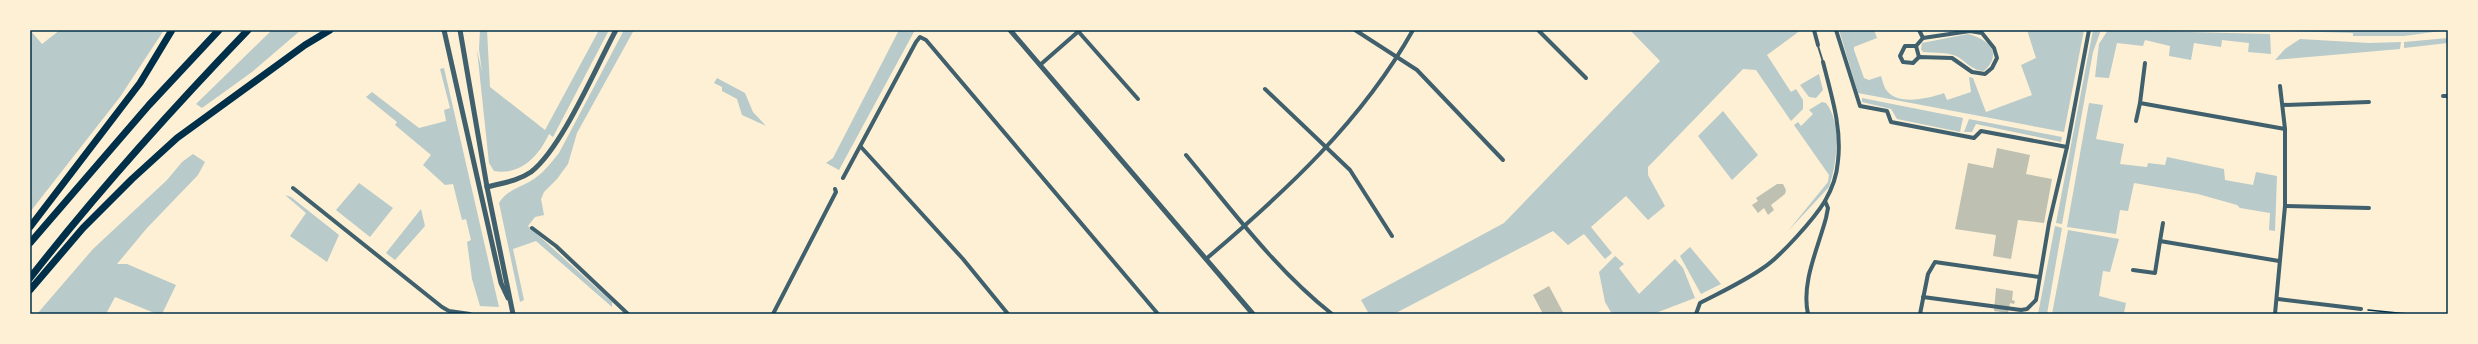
<svg xmlns="http://www.w3.org/2000/svg" width="2478" height="344" font-family="'Varela Round',sans-serif">
	<rect width="100%" height="100%" fill="#fdf0d5"/>
	<g fill="#b9caca">
		<path d="M30,30L42,44L60,30H164L120,97L30,212Z"/>
		<path d="M272,30H301L252,72L202,108L196,104Z"/>
		<path d="M480,30H487L490,87L545,130L599,30H609L553,137L549,134C539,156 520,176 494,171L489,163L477,50L482,72L479,49Z"/>
		<path d="M624,30H634L577,133L568,164L557,179L544,192L541,199L544,215L535,217L528,226L612,302V307L536,241L513,249L524,300L520,302L499,203C506,191 518,188 529,182C542,175 550,164 559,153Z"/>
		<path d="M899,30H915L839,170L826,163L833,158Z"/>
		<path d="M1630,30H1801L1767,55L1791,92L1796,89L1803,100V109L1791,121L1756,70L1743,69L1648,167V175L1665,206L1648,220L1626,196L1591,227L1612,253L1605,259L1584,234L1568,245L1553,231L1394,314H1369L1361,300L1504,223L1660,61Z"/>
		<path d="M1839,30H1874L1877,38L1854,47V50L1864,78L1869,80L1881,76C1883,82 1884,89 1889,93C1901,105 1930,98 1944,93L1947,100L1971,92L1969,77L1973,78L1986,112L2032,95L2021,65L2036,58L2027,30H2084L2064,132L1858,93Z"/>
		<path d="M2093,30H2101L2093,52L2062,224L2056,223Z"/>
		<path d="M2108,30L2270,34L2271,54L2248,52L2249,43L2222,40L2221,47L2194,43L2191,60L2169,56L2170,46L2145,40L2143,46L2117,43L2109,78L2095,77L2099,44Z"/>
		<path d="M2448,30L2404,36H2353V33L2292,31Z"/>
		<path d="M1968,34C1988,39 2004,53 1984,71C1972,71 1966,61 1956,56C1946,52 1934,53 1923,52L1921,49L1922,43Z"/>
		<path d="M2448,38V43L2404,48V42Z"/>
		<path d="M2300,39L2369,43L2401,42L2400,49L2275,60L2285,49Z"/>
		<path d="M444,68L499,307L480,306L472,279L467,242L471,240L466,219L462,220L453,184L445,185L423,165L431,155L395,125L397,122L366,97L372,92L419,128L446,121L444,110L450,108L440,69Z"/>
		<path d="M1819,74L1823,90L1816,98L1809,97L1800,85Z"/>
		<path d="M717,78L745,93L753,112L766,126L742,115L737,99L722,91V87L714,83Z"/>
		<path d="M1862,98L1963,118L1960,132L1897,119L1891,109L1862,102Z"/>
		<path d="M1822,102L1826,103C1842,123 1837,164 1829,187L1788,231L1828,182L1829,175L1794,125L1798,122L1801,126L1813,114L1809,110Z"/>
		<path d="M2089,103L2103,105L2096,139L2124,144L2120,164L2147,167L2148,163L2165,165L2167,157L2224,169L2225,180L2253,185L2256,172L2277,176L2275,231L2269,230L2270,213L2240,208L2237,205L2198,194L2134,183L2128,211L2120,210L2116,234L2067,227Z"/>
		<path d="M1723,111L1758,155L1732,180L1698,136Z"/>
		<path d="M1969,119L2062,137L2061,142L1976,124L1972,132H1964Z"/>
		<path d="M193,154L205,162L198,175L147,228L117,264H127L176,285L162,314H157L115,297L106,314H37L93,249L167,180L182,162Z"/>
		<path d="M359,183L393,208L370,237L336,210Z"/>
		<path d="M285,195L291,197L339,235L327,262L290,236L306,213Z"/>
		<path d="M421,209L425,226L395,260L386,253Z"/>
		<path d="M2055,226L2062,228L2047,314H2038Z"/>
		<path d="M2068,230L2119,239L2110,272L2103,271L2099,296L2126,303L2124,313L2127,314H2052Z"/>
		<path d="M1690,247L1721,284L1701,294L1680,256Z"/>
		<path d="M1615,256L1624,264L1619,268L1639,294L1675,259L1683,268L1695,298L1653,314H1612L1605,302L1599,272Z"/>
	</g>
	<g fill="#bec0b2">
		<path d="M1997,148L2030,155L2026,174L2052,179L2044,223L2018,220L2011,259L1993,256L1996,235L1955,229L1968,163L1993,168Z"/>
		<path d="M1777,184H1783L1786,190L1785,194L1771,205L1774,210L1768,215L1764,208L1758,213L1752,205L1758,201L1756,198Z"/>
		<path d="M1549,286L1564,314H1543L1533,295Z"/>
		<path d="M1996,288L2013,291L2012,300L2015,301L2014,304L2010,303L2008,313L1994,311Z"/>
	</g>
	<g fill="none" stroke-linecap="round" stroke-linejoin="round">
		<path stroke="#003049" stroke-width="1.5" d="M2368,310L2408,314"/>
		<path stroke="#3f606c" stroke-width="2" d="M1818,46L1823,62"/>
		<g stroke="#3f606c" stroke-width="4">
			<path d="M1077,30L1138,99"/>
			<path d="M1355,30L1417,70L1503,160"/>
			<path d="M1538,30L1586,78"/>
			<path d="M1814,30L1818,45"/>
			<path d="M1836,30L1860,106L1887,111L1891,122L1974,138L1981,131L2067,147L2049,223L2036,300L2027,309L2021,310L1923,297"/>
			<path d="M1919,30L1923,38"/>
			<path d="M1970,31L1982,33L1994,48L1997,58L1992,68L1985,74L1972,72L1952,58L1919,57L1913,63L1903,62L1900,56L1905,46H1916L1923,38Z"/>
			<path d="M1916,46L1919,57"/>
			<path d="M2145,63L2140,103L2285,129"/>
			<path d="M1040,65L1080,30"/>
			<path d="M1265,89L1350,170L1392,236"/>
			<path d="M2443,96H2448"/>
			<path d="M2283,105L2369,102"/>
			<path d="M2136,121L2140,103"/>
			<path d="M861,147L963,259L1008,314"/>
			<path d="M2067,147L2089,30"/>
			<path d="M1186,155C1232,210 1276,270 1332,314"/>
			<path d="M843,178L916,42L920,37L926,40L1158,314"/>
			<path d="M293,188L442,307L449,311L470,314"/>
			<path d="M2285,206L2369,208"/>
			<path d="M532,228L556,246L628,314"/>
			<path d="M2160,241L2163,223"/>
			<path d="M1206,259C1285,192 1362,121 1413,30"/>
			<path d="M2133,270L2155,273L2160,241L2279,261"/>
			<path d="M2278,299L2361,309"/>
			<path d="M773,314L836,192L835,189"/>
			<path d="M1696,314L1700,303C1721,292 1743,282 1763,268C1781,256 1814,219 1825,201C1832,189 1837,174 1838,161C1842,127 1831,94 1823,62"/>
			<path d="M1808,314C1801,283 1818,248 1826,218L1828,208L1825,201"/>
			<path d="M1920,314L1928,274L1935,262L2039,277"/>
			<path d="M2275,314L2285,206V129L2280,86"/>
		</g>
		<g stroke="#3f606c" stroke-width="5">
			<path d="M444,30L501,283L508,298"/>
			<path d="M460,30L487,187L513,314"/>
			<path d="M1010,30L1253,314"/>
			<path d="M487,187C502,183 518,181 531,172C562,148 596,67 616,30"/>
		</g>
		<g stroke="#003049" stroke-width="7">
			<path d="M30,227L140,83L172,30"/>
			<path d="M30,243L149,105L219,30"/>
			<path d="M30,278C98,191 171,110 248,30"/>
			<path d="M30,290L83,228L132,179L177,138L305,45L330,30"/>
		</g>
	</g>
	<rect width="2478" height="344" fill="none" stroke="#fdf0d5" stroke-width="62"/>
	<rect x="31" y="31" width="2416" height="282" fill="none" stroke="#003049" stroke-width="1.5"/>
</svg>
